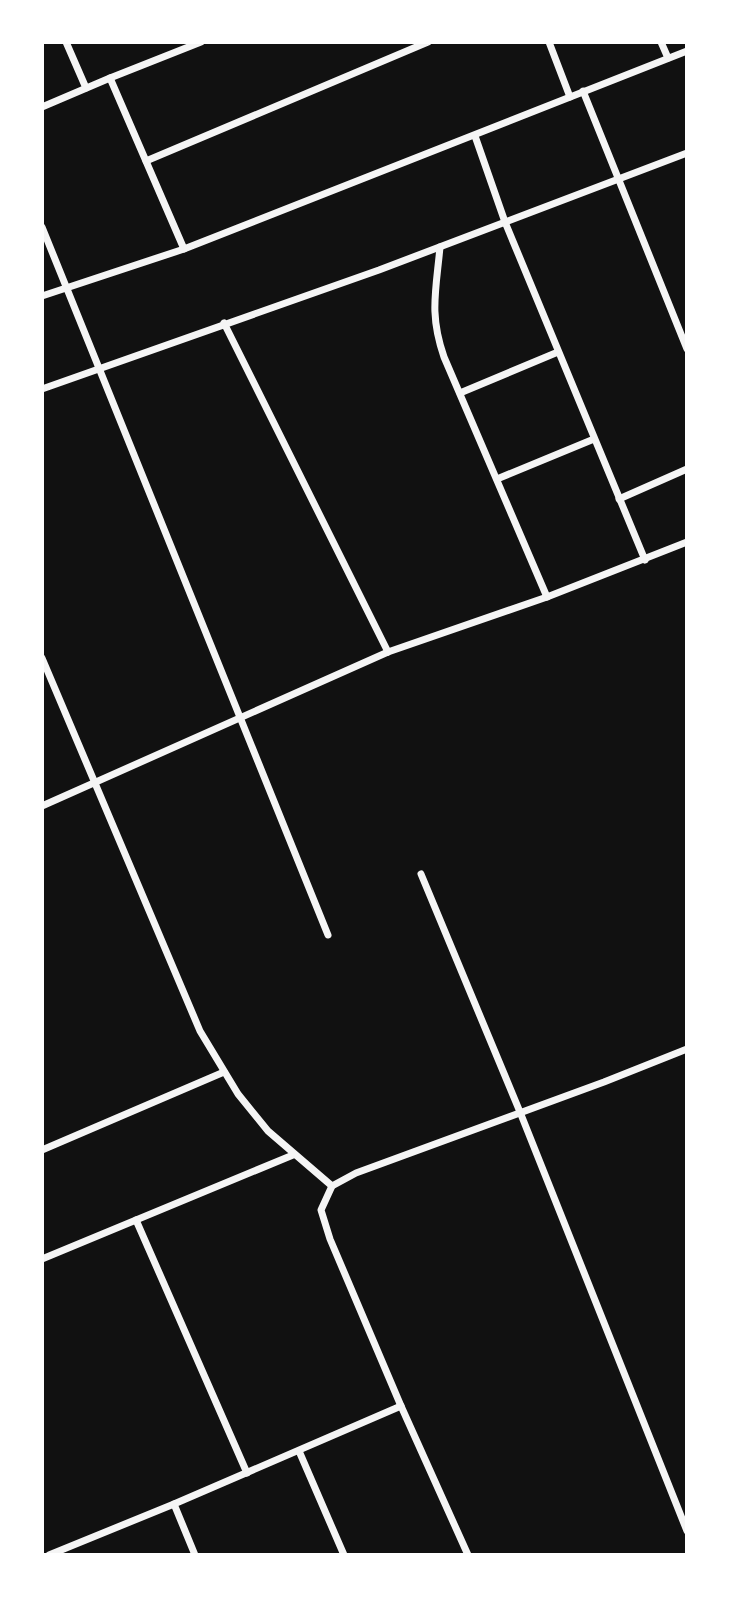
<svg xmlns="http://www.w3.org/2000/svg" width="729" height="1597" font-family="'Public Sans',sans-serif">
	<rect width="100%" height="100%" fill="#111"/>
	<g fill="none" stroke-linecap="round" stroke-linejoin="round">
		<g stroke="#f5f5f5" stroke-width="7">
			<path d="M66,42L86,88"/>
			<path d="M549,42L570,97"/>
			<path d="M661,42L668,58"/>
			<path d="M583,91L687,349"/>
			<path d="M42,107L110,78"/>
			<path d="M475,136L505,222L645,560"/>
			<path d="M146,161L428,42"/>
			<path d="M42,227L328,935"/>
			<path d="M440,247C436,291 429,314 444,357L547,597"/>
			<path d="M184,249L687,51"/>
			<path d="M42,296L184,249L110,78L201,42"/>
			<path d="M224,323L388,652"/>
			<path d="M42,389L379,270L687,153"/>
			<path d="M460,393L558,352"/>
			<path d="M497,479L594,439"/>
			<path d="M619,499L687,469"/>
			<path d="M42,658L200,1031L238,1094L268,1131L332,1186"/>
			<path d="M42,806L388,652L547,597L687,542"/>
			<path d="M421,874L520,1112L687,1531"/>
			<path d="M42,1150L224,1072"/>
			<path d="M136,1220L247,1473"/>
			<path d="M42,1259L293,1155"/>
			<path d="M299,1451L344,1555"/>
			<path d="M49,1555L174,1504"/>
			<path d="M195,1555L174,1504L401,1406"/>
			<path d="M468,1555L401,1406L330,1239L321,1210L332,1186L356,1173L604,1082L687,1049"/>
		</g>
	</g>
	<rect width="729" height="1597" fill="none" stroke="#ffffff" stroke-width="88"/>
</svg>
